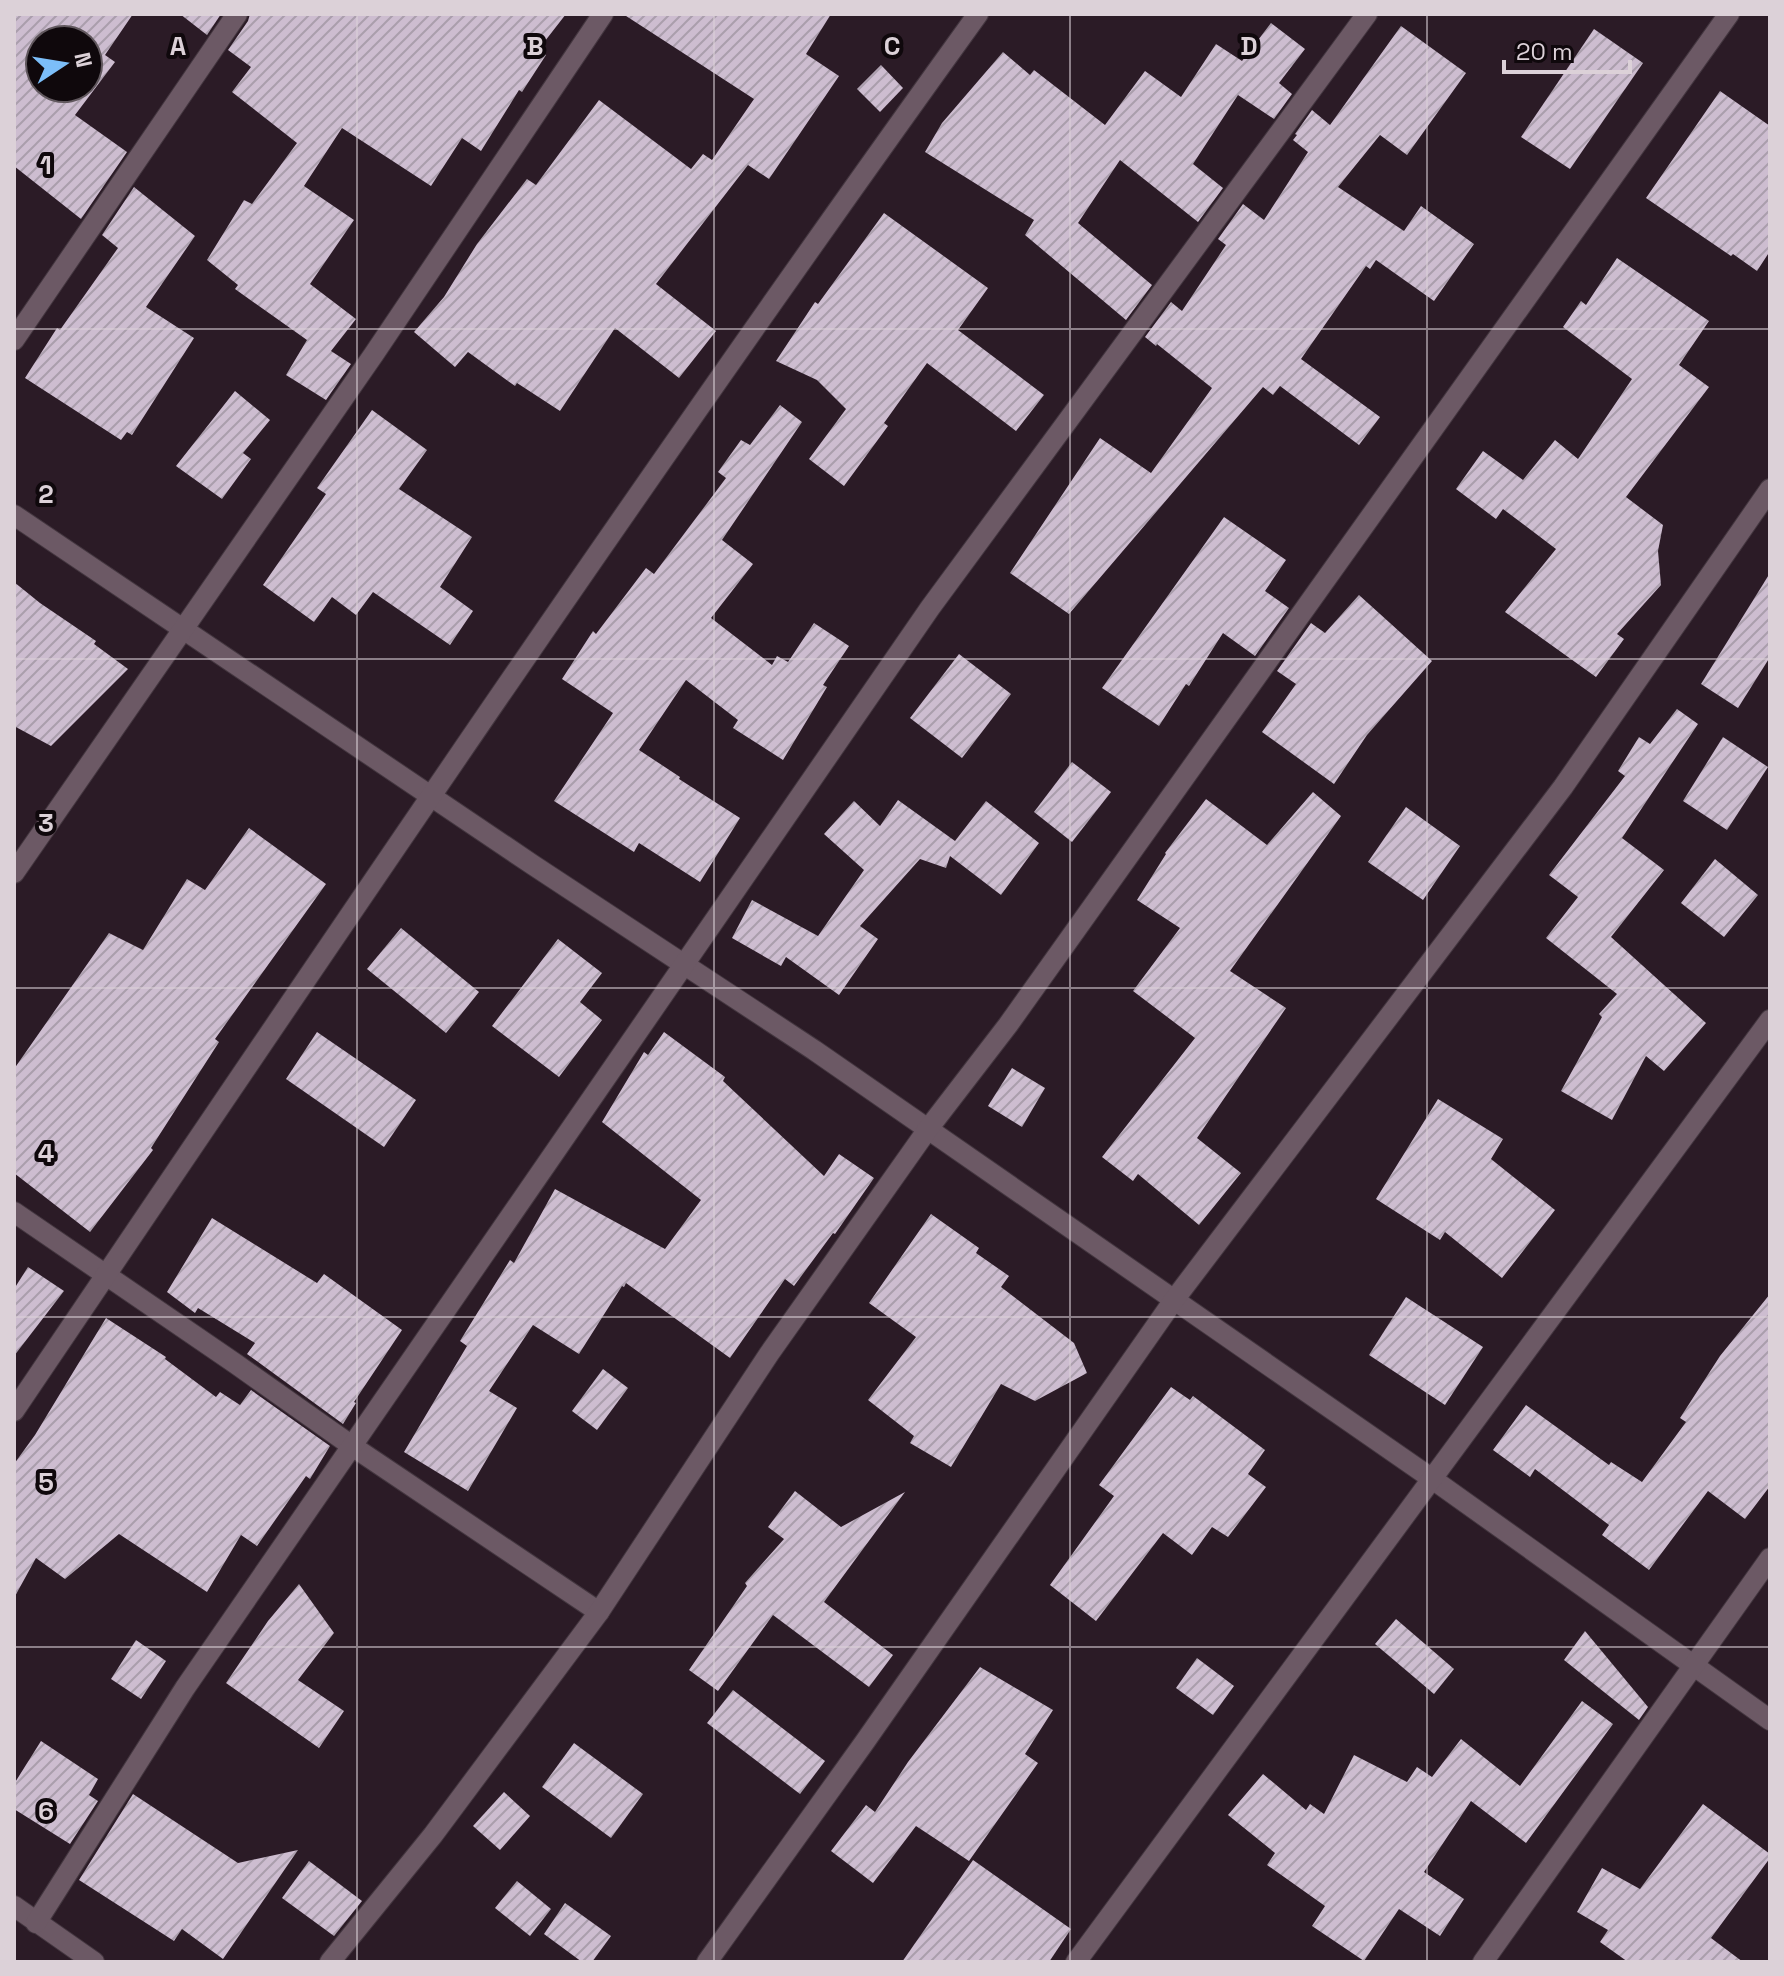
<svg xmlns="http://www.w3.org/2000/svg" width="1784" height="1976" font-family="'Space Grotesk',sans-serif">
	<defs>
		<pattern id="building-hatch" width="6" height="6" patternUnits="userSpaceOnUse" patternTransform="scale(2)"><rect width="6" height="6" fill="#cdbdd0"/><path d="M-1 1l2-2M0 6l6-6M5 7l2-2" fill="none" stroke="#aa9eac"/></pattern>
	</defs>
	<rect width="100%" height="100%" fill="#2b1b26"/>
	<g fill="url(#building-hatch)" fill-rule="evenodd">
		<path d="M14,14H133L105,55L115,62L75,115L127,152L81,219L14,166ZM40,40H88V88H40Z"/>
		<path d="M180,14H221L207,35Z"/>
		<path d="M250,14H566L538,50L546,55L522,92L519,90L481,151L462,138L431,186L342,128L304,186L354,220L310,284L356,319L331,351L351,364L326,400L286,375L307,340L235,289L238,285L207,260L244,200L252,204L297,143L232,92L251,67L228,50L248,21Z"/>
		<path d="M623,14H831L806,54L839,76L769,179L748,165L656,284L716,331L679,378L615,328L560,411L517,383L515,386L468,352L455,367L414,332L444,297L477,244L527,179L536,185L599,100L691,169L703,154L712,160L754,99Z"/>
		<path d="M1271,23L1305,49L1279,83L1292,94L1274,119L1238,95L1193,164L1223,188L1198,222L1120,160L1078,223L1152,285L1126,320L1025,235L1034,220L925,152L942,123L1003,52L1030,75L1034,70L1105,125L1145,71L1181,97L1216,44L1242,61Z"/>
		<path d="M1401,26L1466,73L1407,155L1380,135L1338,187L1404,231L1421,206L1474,244L1434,301L1376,260L1370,269L1366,266L1301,359L1380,417L1359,445L1280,386L1273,395L1263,387L1069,614L1010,573L1100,438L1151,473L1212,388L1157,344L1156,346L1145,337L1171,302L1182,311L1226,245L1218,239L1243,204L1264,220L1308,152L1293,140L1297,135L1295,134L1312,110L1330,125Z"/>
		<path d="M1594,29L1643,63L1570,169L1521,137Z"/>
		<path d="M881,65L903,88L880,112L857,89Z"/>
		<path d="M1720,91L1770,126V251L1757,271L1733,254L1731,256L1646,198Z"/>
		<path d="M134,187L195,236L146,307L194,338L132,435L127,432L121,440L25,378L57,328L60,330L118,248L102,235Z"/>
		<path d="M884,213L988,288L958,330L1044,395L1016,431L927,363L884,423L888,426L844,486L809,459L846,409L817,380L776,361L815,302L818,304Z"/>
		<path d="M1617,258L1709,321L1679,365L1709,387L1626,497L1663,525L1658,551L1661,585L1617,634L1624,639L1596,677L1505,612L1556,549L1503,509L1496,519L1456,489L1483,451L1523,480L1555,440L1578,459L1632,379L1563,327L1581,301L1586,305Z"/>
		<path d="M235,391L270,420L243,453L251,459L222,499L176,466Z"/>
		<path d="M780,405L802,422L722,540L753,564L711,618L772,665L777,656L788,662L814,623L849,646L823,685L827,687L783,760L733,728L738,720L686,680L639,750L680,777L679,779L740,818L700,882L639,843L634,852L554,801L613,713L562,679L593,631L596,634L646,568L654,574L726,478L718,472L741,440L750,445Z"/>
		<path d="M372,410L427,450L399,489L472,537L440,587L473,611L450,645L373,592L356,615L332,597L314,622L263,585L326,494L317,488Z"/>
		<path d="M1224,517L1286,560L1265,591L1289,608L1255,656L1223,633L1189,686L1186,684L1159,726L1102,688Z"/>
		<path d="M1770,573V657L1738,708L1701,684Z"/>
		<path d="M14,582L40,603L96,641L94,644L128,669L51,746L14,726Z"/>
		<path d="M1359,595L1432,661L1367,735L1334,784L1262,732L1296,684L1277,671L1311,623L1325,633Z"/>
		<path d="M959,654L1011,694L962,758L910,718Z"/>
		<path d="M1677,709L1698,724L1622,838L1664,870L1611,937L1706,1023L1664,1071L1646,1056L1612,1120L1561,1091L1602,1017L1599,1014L1617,994L1546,938L1578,897L1549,875L1625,776L1618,771L1639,737L1650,744Z"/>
		<path d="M1723,737L1768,767L1727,830L1683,801Z"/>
		<path d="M1072,762L1111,792L1072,842L1034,812Z"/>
		<path d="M1313,792L1341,816L1230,971L1286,1008L1197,1138L1241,1173L1199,1225L1138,1174L1133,1181L1102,1157L1195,1038L1133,991L1180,928L1137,900L1166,854L1165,853L1206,799L1267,845Z"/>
		<path d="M898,800L955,841L986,801L1039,843L1001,895L950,856L946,868L920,859L860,926L878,939L839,995L786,957L781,966L732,938L752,900L818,936L864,870L824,834L854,801L880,826Z"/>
		<path d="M1406,807L1460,846L1423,900L1368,862Z"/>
		<path d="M249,828L326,884L215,1039L219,1042L151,1148L153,1150L90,1232L14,1173V1069L109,933L143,950L187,879L205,890Z"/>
		<path d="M1715,859L1758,895L1724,937L1681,903Z"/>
		<path d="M401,928L479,992L446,1033L367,969Z"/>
		<path d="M558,939L602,973L580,1002L602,1020L559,1077L492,1026Z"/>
		<path d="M317,1032L416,1100L384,1147L286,1079Z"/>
		<path d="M664,1032L725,1077L723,1081L824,1176L839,1154L874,1178L835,1234L833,1233L794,1286L785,1279L730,1358L626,1283L624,1287L622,1286L579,1354L533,1325L489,1391L517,1408L468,1491L404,1452L467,1346L460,1341L510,1260L514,1263L555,1189L665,1249L701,1200L602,1122L644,1052L648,1055Z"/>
		<path d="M1012,1068L1045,1088L1022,1127L988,1106Z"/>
		<path d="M1438,1099L1503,1139L1491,1159L1555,1210L1502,1278L1445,1232L1440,1240L1376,1199Z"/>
		<path d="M931,1214L979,1248L976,1253L1009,1276L1001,1287L1074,1343L1087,1373L1035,1401L1001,1384L951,1467L910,1443L914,1436L868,1400L916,1337L869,1303Z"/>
		<path d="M212,1218L317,1283L324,1274L402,1330L354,1402L356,1403L343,1424L247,1354L255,1343L198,1308L195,1313L167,1292Z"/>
		<path d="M28,1267L64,1291L14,1356V1289Z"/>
		<path d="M1770,1294V1486L1745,1519L1708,1491L1649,1570L1602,1535L1609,1525L1535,1469L1530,1477L1493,1450L1526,1405L1609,1465L1611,1462L1642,1482L1686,1422L1680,1418L1720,1356Z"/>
		<path d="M1406,1297L1483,1347L1445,1405L1369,1355Z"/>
		<path d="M106,1318L166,1357L165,1359L216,1397L220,1392L240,1405L251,1390L330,1446L310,1479L306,1476L257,1546L241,1535L207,1592L119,1534L65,1579L36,1558L14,1598V1464L35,1435Z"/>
		<path d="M603,1369L628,1388L597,1430L572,1411Z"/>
		<path d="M1171,1387L1190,1400L1193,1396L1265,1450L1248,1474L1266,1487L1228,1537L1212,1527L1192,1555L1163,1533L1096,1621L1050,1585L1114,1496L1099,1485Z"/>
		<path d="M795,1491L841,1527L905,1492L824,1602L893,1655L869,1687L773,1615L718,1691L689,1670L747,1586L745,1583L784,1539L768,1527Z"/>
		<path d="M299,1584L334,1633L298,1680L344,1711L319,1748L226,1683L268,1621Z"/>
		<path d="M1396,1619L1454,1669L1434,1694L1375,1644Z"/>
		<path d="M1585,1631L1648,1707L1639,1720L1564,1660Z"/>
		<path d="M136,1640L166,1661L141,1699L111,1679Z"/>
		<path d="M1197,1658L1234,1686L1213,1715L1176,1688Z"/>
		<path d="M980,1667L1053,1710L1025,1754L1038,1763L969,1861L916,1826L873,1883L831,1851L866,1805L875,1812L908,1762Z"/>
		<path d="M733,1690L825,1761L800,1794L707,1723Z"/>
		<path d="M1582,1701L1613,1724L1526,1843L1471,1801L1424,1872L1464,1899L1440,1936L1399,1909L1364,1961L1312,1926L1325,1906L1267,1865L1275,1853L1228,1815L1263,1774L1306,1810L1310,1804L1324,1814L1354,1755L1407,1782L1417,1767L1432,1777L1461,1739L1520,1786Z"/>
		<path d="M41,1741L98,1779L89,1795L98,1801L70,1844L14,1809V1784Z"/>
		<path d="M574,1743L643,1794L611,1838L542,1787Z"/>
		<path d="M504,1792L530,1816L500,1850L473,1826Z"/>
		<path d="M133,1794L238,1863L298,1850L223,1959L182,1929L174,1941L79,1880Z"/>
		<path d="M1703,1804L1770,1854V1858L1711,1938L1743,1962H1628L1600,1942L1608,1930L1577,1912L1602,1868L1640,1889Z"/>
		<path d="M973,1860L1071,1929L1049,1962H902Z"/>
		<path d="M309,1861L362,1901L334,1936L282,1898Z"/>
		<path d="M517,1881L551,1909L530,1936L495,1908Z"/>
		<path d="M565,1903L611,1936L592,1962H582L544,1934Z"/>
	</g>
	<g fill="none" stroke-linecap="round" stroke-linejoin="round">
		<g stroke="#43363f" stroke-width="22">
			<g id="minor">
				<path d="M14,340L237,14"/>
				<path d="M14,515L533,865L814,1050L1431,1478L1770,1720"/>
				<path d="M14,873L374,354L603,14"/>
				<path d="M14,1212L236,1364L352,1446L599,1612"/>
				<path d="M14,1411C331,942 647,473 978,14"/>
				<path d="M14,1906L94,1962"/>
				<path d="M36,1923L185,1688L930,608L1367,14"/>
				<path d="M330,1962L433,1835L599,1612L769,1354L928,1129L1008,1025L1729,14"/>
				<path d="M707,1962L864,1743L1174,1300L1563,787L1770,489"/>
				<path d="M1076,1962L1770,1020"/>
				<path d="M1483,1962L1770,1558"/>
			</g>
		</g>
		<use href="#minor" stroke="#6c5965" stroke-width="20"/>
	</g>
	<path fill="none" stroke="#dcd1d8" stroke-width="2" stroke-opacity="0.55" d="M357,14V1962M714,14V1962M1070,14V1962M1427,14V1962M14,329H1770M14,659H1770M14,988H1770M14,1317H1770M14,1647H1770"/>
	<g font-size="26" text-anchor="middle" font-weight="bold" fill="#dcd1d8" stroke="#0f080c" stroke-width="8" stroke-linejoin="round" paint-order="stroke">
		<text x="178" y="55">A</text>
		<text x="535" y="55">B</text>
		<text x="892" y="55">C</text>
		<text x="1249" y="55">D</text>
		<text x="46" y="174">1</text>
		<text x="46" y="503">2</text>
		<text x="46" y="832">3</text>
		<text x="46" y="1162">4</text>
		<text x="46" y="1491">5</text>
		<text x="46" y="1820">6</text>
	</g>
	<rect width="1784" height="1976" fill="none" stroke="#dcd1d8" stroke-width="32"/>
	<g transform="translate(64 64) rotate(78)"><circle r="38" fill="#0f080c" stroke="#61585e" stroke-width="2"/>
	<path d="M0-6L14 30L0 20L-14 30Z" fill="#7cbef9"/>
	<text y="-12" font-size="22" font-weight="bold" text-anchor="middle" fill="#dcd1d8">N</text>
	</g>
	<path d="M1504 60v12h126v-12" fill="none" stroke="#dcd1d8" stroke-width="4"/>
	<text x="1516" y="60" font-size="24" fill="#dcd1d8" stroke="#0f080c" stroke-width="6" paint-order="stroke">20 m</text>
</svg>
